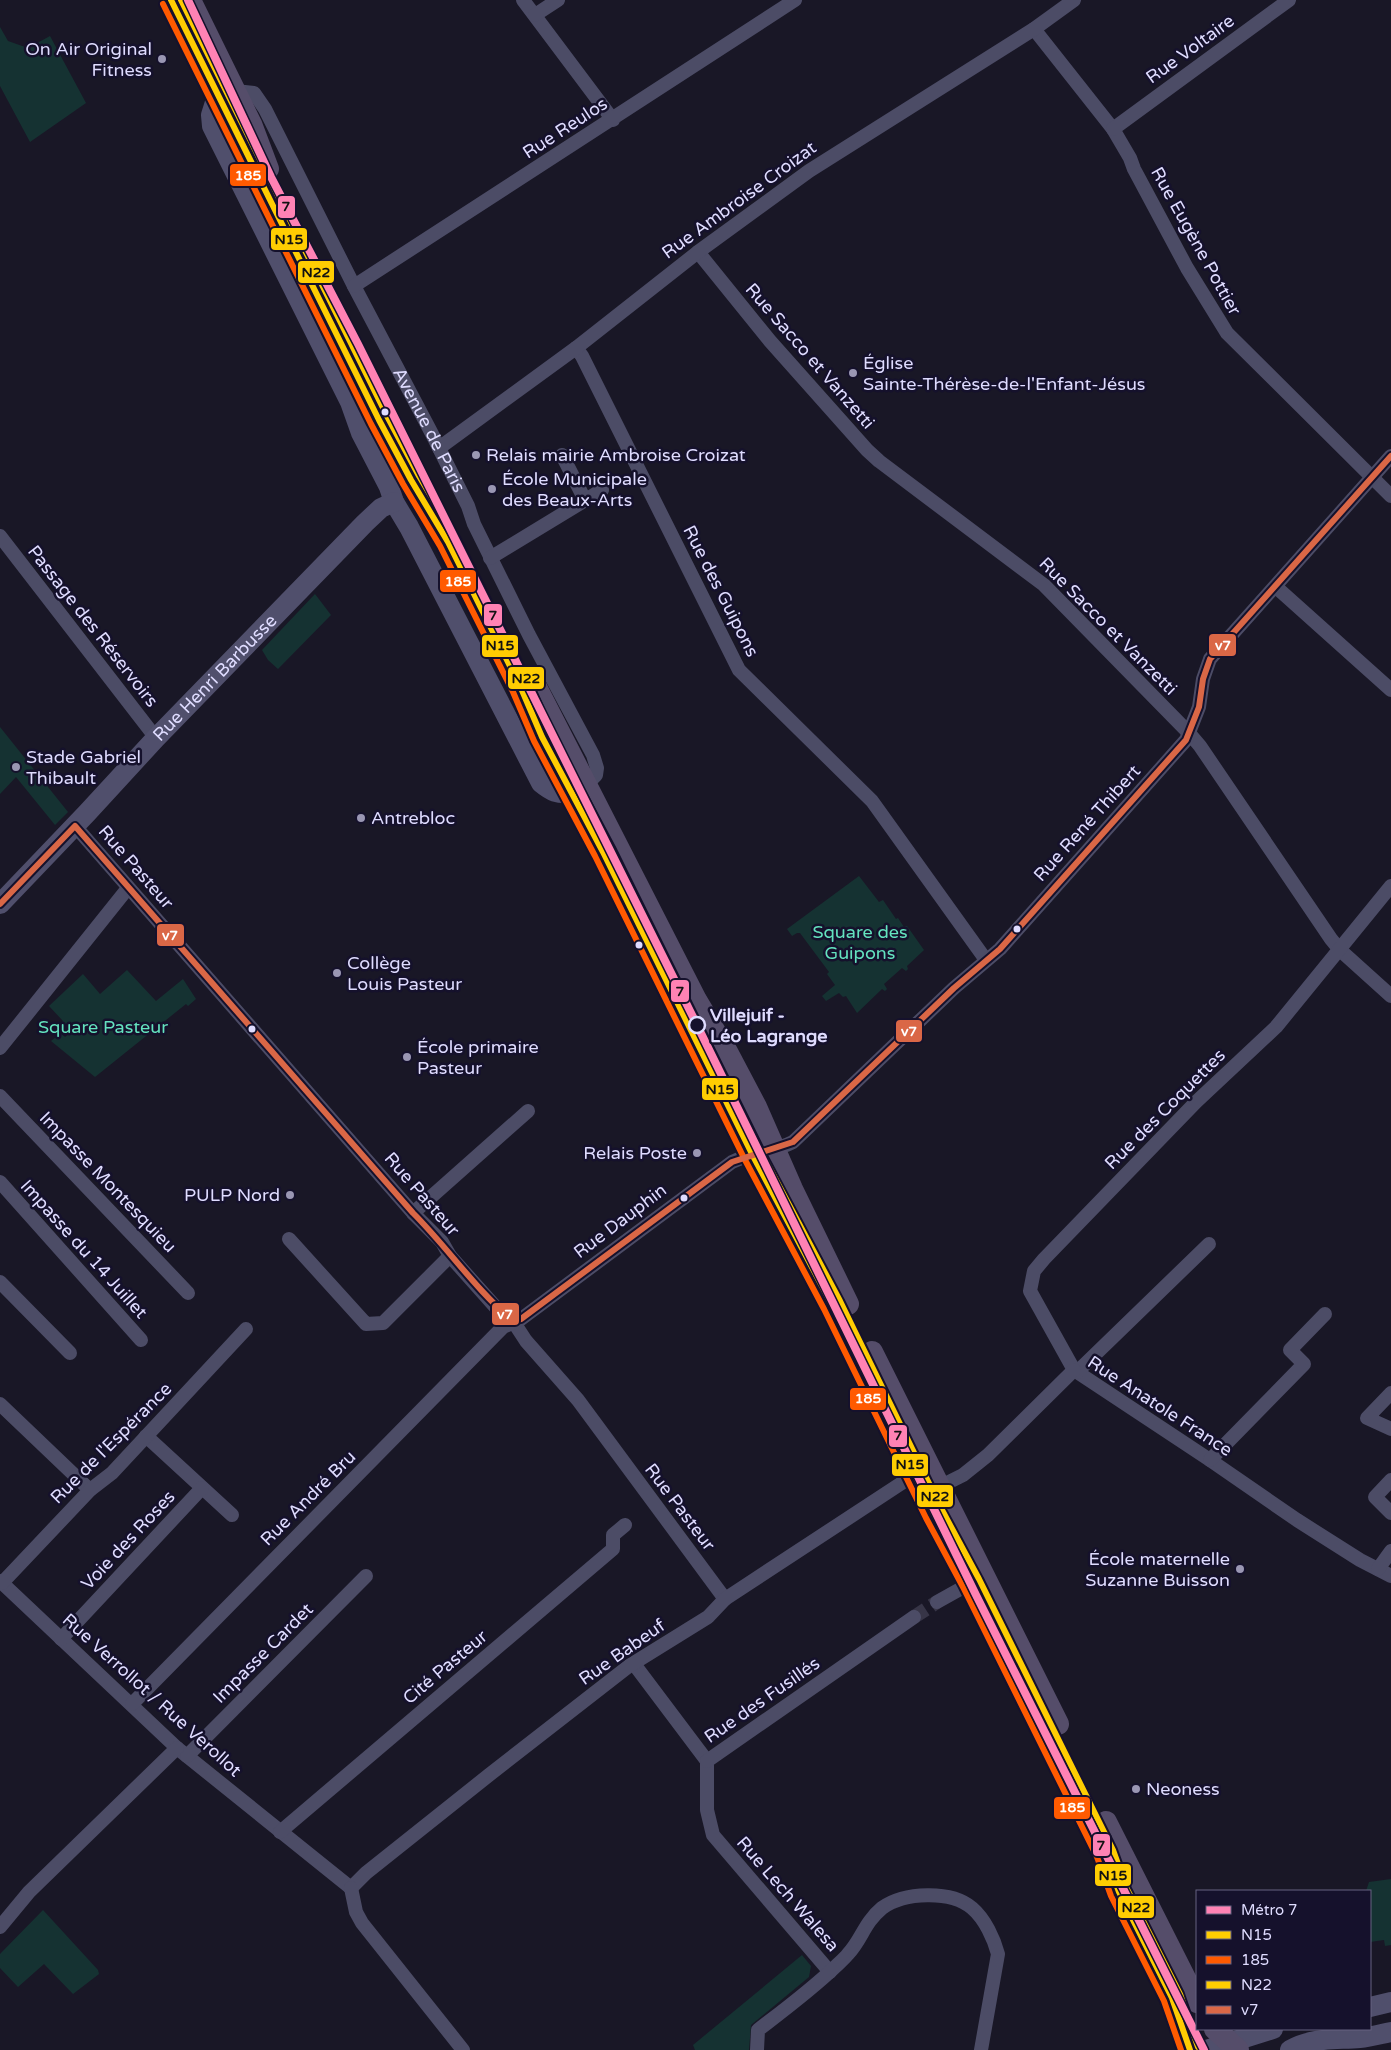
<svg xmlns="http://www.w3.org/2000/svg" width="1391" height="2050" font-family="'Varela Round',sans-serif">
	<rect width="100%" height="100%" fill="#191726"/>
	<g fill="#153232">
		<path d="M0,27L8,41L28,48L50,36L86,103L30,142L0,86Z"/>
		<path d="M315,594L331,615L278,669L268,660L262,650Z"/>
		<path d="M0,727L68,812L55,825L16,777L0,794Z"/>
		<path d="M859,876L879,902L883,900L896,919L898,918L904,927L907,926L924,950L907,966L908,969L906,971L902,968L884,984L887,989L885,991L882,989L857,1013L846,996L843,997L839,993L826,1001L822,996L835,985L827,974L829,972L800,933H797L792,936L787,929Z"/>
		<path d="M127,970L156,1001L183,979L196,999L188,1006L186,1004L95,1077L51,1041L61,1033L65,1037L69,1034L60,1024L63,1021L49,1006L83,974L100,994Z"/>
		<path d="M1391,1879V1945L1385,1946L1384,1940L1370,1942L1371,1927L1370,1925V1891H1366L1369,1882Z"/>
		<path d="M43,1910L98,1970L99,1974L73,1994L44,1964L18,1987L0,1968V1954Z"/>
		<path d="M802,1955L811,1966L809,1977L751,2025L749,2050H695L693,2045Z"/>
	</g>
	<g fill="none" stroke-linecap="round" stroke-linejoin="round">
		<path stroke="#373547" stroke-width="14" stroke-dasharray="14 7" stroke-linecap="butt" d="M914,1617L937,1602"/>
		<g stroke="#4c4c66" stroke-width="14">
			<path d="M523,0L613,120"/>
			<path d="M535,15L558,0"/>
			<path d="M1034,29L1113,129L1130,158L1134,169L1187,268L1227,333L1391,496"/>
			<path id="s1" d="M235,91L254,93L265,109L354,286L431,432L468,506L474,524L529,635L593,755L597,768L596,775L586,785"/>
			<path d="M1113,129L1289,0"/>
			<path d="M698,252L770,341L867,450L879,461L1044,585L1189,733L1200,746L1331,939L1340,950L1391,996"/>
			<path d="M354,286L795,0"/>
			<path d="M576,348L582,356L739,670L872,801L986,960"/>
			<path d="M439,448L576,348L698,252L809,171L1034,29L1074,0"/>
			<path d="M562,455L585,500"/>
			<path d="M0,536L156,738"/>
			<path d="M490,558L602,490"/>
			<path d="M1276,587L1391,690"/>
			<path d="M75,826L413,1213L442,1242L450,1256L500,1312L513,1321L526,1341L578,1400L725,1599"/>
			<path d="M1391,886L1276,1027L1196,1102L1044,1259L1034,1271L1030,1291L1074,1370L1210,1460L1297,1520L1360,1560L1391,1576"/>
			<path d="M0,1048L128,888"/>
			<path d="M0,1096L188,1293"/>
			<path d="M0,1182L141,1340"/>
			<path d="M413,1213L528,1111"/>
			<path d="M289,1239L366,1324L383,1323L450,1256"/>
			<path d="M0,1282L70,1353"/>
			<path d="M1077,1372L1209,1244"/>
			<path d="M1391,1393L1367,1418L1391,1429"/>
			<path d="M0,1404L90,1490"/>
			<path d="M146,1436L232,1515"/>
			<path d="M1210,1460L1304,1364L1290,1350L1325,1314"/>
			<path d="M1391,1480L1375,1497L1391,1513"/>
			<path d="M933,1490L963,1475L988,1455L1074,1370"/>
			<path d="M1378,1569L1391,1551"/>
			<path d="M0,1581L177,1748L351,1888"/>
			<path d="M2,1583L90,1490L112,1473L246,1329"/>
			<path d="M937,1602L971,1583"/>
			<path d="M61,1639L202,1488"/>
			<path d="M634,1664L707,1761"/>
			<path d="M132,1704L503,1327L521,1319L732,1162C752,1152 774,1152 793,1142L954,988L1000,949L1186,740L1199,707L1203,679L1210,659L1391,456"/>
			<path d="M187,1756L366,1576"/>
			<path d="M707,1761V1810L713,1835L830,1972"/>
			<path d="M707,1761L914,1617"/>
			<path d="M280,1832L613,1549V1535L625,1525"/>
			<path d="M351,1888L366,1873L489,1775L629,1666L708,1617L725,1599L920,1471"/>
			<path d="M351,1888L356,1912L362,1923L463,2050"/>
			<path d="M0,1927L29,1892L177,1748"/>
			<path d="M757,2050L758,2030C784,2010 811,1990 835,1967C839,1963 844,1959 848,1954C862,1939 864,1923 882,1908C904,1892 951,1890 972,1908C985,1919 994,1939 998,1954L981,2050"/>
		</g>
		<g stroke="#504f6c" stroke-width="20">
			<path d="M217,96L211,115L212,126L350,402L361,433L389,487L394,502L409,527L541,783C552,792 557,794 571,793"/>
			<path id="s2" d="M0,904L87,813L156,738L365,523L381,508L394,502"/>
			<path d="M1370,2007L1391,2002"/>
			<path d="M1206,2050L1273,2029"/>
			<path d="M1290,2050C1313,2037 1335,2040 1360,2038C1370,2037 1381,2034 1391,2032"/>
		</g>
		<g stroke="#554d6a" stroke-width="22">
			<path d="M171,0L379,420L411,480L448,542L521,688L542,737L603,852L752,1154L832,1305L934,1514L971,1583L1105,1854L1119,1892L1172,1998L1190,2050"/>
			<path d="M190,0L251,124L268,169"/>
			<path d="M533,681L696,1000L727,1052L756,1107L792,1189L848,1304"/>
			<path d="M872,1352L1058,1724"/>
			<path d="M1106,1822L1197,2002"/>
			<path d="M1215,2029L1238,2050"/>
		</g>
		<g stroke="#15112c" stroke-width="10">
			<path id="bus-1" d="M171,0L379,420L411,480L448,542L521,688L542,737L603,852L752,1154L832,1305L934,1514L971,1583L1105,1854L1119,1892L1172,1998L1190,2050"/>
		</g>
		<g stroke="#15112c" stroke-width="10">
			<path id="bus-2" d="M163,4L371,424L403,484L440,546L513,692L534,741L595,856L744,1158L824,1309L926,1518L963,1587L1097,1857L1111,1896L1164,2001L1181,2050"/>
		</g>
		<g stroke="#15112c" stroke-width="10">
			<path id="bus-3" d="M181,0L387,416L419,476L456,538L529,684L550,733L611,848L760,1150L840,1301L942,1510L979,1579L1113,1850L1127,1889L1180,1994L1198,2047"/>
		</g>
		<g stroke="#15112c" stroke-width="10">
			<path id="bus-4" d="M0,904L75,826L413,1213C448,1248 475,1289 513,1321L521,1319L732,1162L793,1142L954,988L1000,949L1186,740L1199,707L1203,679L1210,659L1391,456"/>
		</g>
		<use href="#bus-1" stroke="#ffcd02" stroke-width="6"/>
		<use href="#bus-2" stroke="#ff5a00" stroke-width="6"/>
		<use href="#bus-3" stroke="#ffcd02" stroke-width="6"/>
		<use href="#bus-4" stroke="#da6746" stroke-width="6"/>
		<g stroke="#15112c" stroke-width="11">
			<path id="metro-1" d="M188,0L271,177L358,344L697,1025L976,1595L1204,2050"/>
		</g>
		<use href="#metro-1" stroke="#ff82b4" stroke-width="8"/>
	</g>
	<g fill="#9a97b3" stroke="#15112c" stroke-width="2">
		<circle cx="162" cy="59" r="5"/>
		<circle cx="853" cy="373" r="5"/>
		<circle cx="476" cy="455" r="5"/>
		<circle cx="492" cy="489" r="5"/>
		<circle cx="16" cy="767" r="5"/>
		<circle cx="361" cy="818" r="5"/>
		<circle cx="337" cy="973" r="5"/>
		<circle cx="407" cy="1057" r="5"/>
		<circle cx="697" cy="1153" r="5"/>
		<circle cx="290" cy="1195" r="5"/>
		<circle cx="1240" cy="1569" r="5"/>
		<circle cx="1136" cy="1789" r="5"/>
	</g>
	<g fill="#dfdcff" stroke="#15112c" stroke-width="2">
		<circle cx="385" cy="412" r="4.5"/>
		<circle cx="1017" cy="929" r="4.5"/>
		<circle cx="639" cy="945" r="4.5"/>
		<circle cx="252" cy="1029" r="4.5"/>
		<circle cx="684" cy="1198" r="4.5"/>
	</g>
	<circle fill="#15112c" stroke="#dfdcff" stroke-width="2.5" cx="697" cy="1025" r="8"/>
	<g text-anchor="middle" dominant-baseline="central" stroke-width="5" stroke-linejoin="round" paint-order="stroke">
		<g font-size="18" fill="#dfdcff" stroke="#15112c" text-anchor="start">
			<text x="152" y="49" text-anchor="end">On Air Original<tspan x="152" dy="21">Fitness</tspan></text>
			<text x="863" y="363">Église<tspan x="863" dy="21">Sainte-Thérèse-de-l'Enfant-Jésus</tspan></text>
			<text x="486" y="455">Relais mairie Ambroise Croizat</text>
			<text x="502" y="479">École Municipale<tspan x="502" dy="21">des Beaux-Arts</tspan></text>
			<text x="26" y="757">Stade Gabriel<tspan x="26" dy="21">Thibault</tspan></text>
			<text x="371" y="818">Antrebloc</text>
			<text x="347" y="963">Collège<tspan x="347" dy="21">Louis Pasteur</tspan></text>
			<text x="417" y="1047">École primaire<tspan x="417" dy="21">Pasteur</tspan></text>
			<text x="687" y="1153" text-anchor="end">Relais Poste</text>
			<text x="280" y="1195" text-anchor="end">PULP Nord</text>
			<text x="1230" y="1559" text-anchor="end">École maternelle<tspan x="1230" dy="21">Suzanne Buisson</tspan></text>
			<text x="1146" y="1789">Neoness</text>
		</g>
		<g font-size="18" fill="#dfdcff" stroke="#15112c">
			<text transform="translate(1190 49) rotate(-36)">Rue Voltaire</text>
			<text transform="translate(565 128) rotate(-33)">Rue Reulos</text>
			<text transform="translate(739 200) rotate(-36)">Rue Ambroise Croizat</text>
			<text transform="translate(1196 241) rotate(61)">Rue Eugène Pottier</text>
			<text transform="translate(810 356) rotate(49)">Rue Sacco et Vanzetti</text>
			<text stroke="none"><textPath href="#s1" startOffset="399">Avenue de Paris</textPath></text>
			<text transform="translate(721 591) rotate(63)">Rue des Guipons</text>
			<text transform="translate(93 626) rotate(52)">Passage des Réservoirs</text>
			<text transform="translate(1108 626) rotate(45)">Rue Sacco et Vanzetti</text>
			<text stroke="none"><textPath href="#s2" startOffset="312">Rue Henri Barbusse</textPath></text>
			<text transform="translate(1087 823) rotate(-48)">Rue René Thibert</text>
			<text transform="translate(136 867) rotate(49)">Rue Pasteur</text>
			<text transform="translate(1165 1109) rotate(-45)">Rue des Coquettes</text>
			<text transform="translate(108 1182) rotate(46)">Impasse Montesquieu</text>
			<text transform="translate(422 1194) rotate(49)">Rue Pasteur</text>
			<text transform="translate(620 1221) rotate(-37)">Rue Dauphin</text>
			<text transform="translate(84 1249) rotate(48)">Impasse du 14 Juillet</text>
			<text transform="translate(1160 1406) rotate(33)">Rue Anatole France</text>
			<text transform="translate(111 1443) rotate(-45)">Rue de l'Espérance</text>
			<text transform="translate(308 1498) rotate(-45)">Rue André Bru</text>
			<text transform="translate(680 1507) rotate(53)">Rue Pasteur</text>
			<text transform="translate(128 1540) rotate(-47)">Voie des Roses</text>
			<text transform="translate(622 1652) rotate(-35)">Rue Babeuf</text>
			<text transform="translate(263 1653) rotate(-45)">Impasse Cardet</text>
			<text transform="translate(445 1667) rotate(-40)">Cité Pasteur</text>
			<text transform="translate(152 1695) rotate(42)">Rue Verrollot / Rue Verollot</text>
			<text transform="translate(762 1700) rotate(-35)">Rue des Fusillés</text>
			<text transform="translate(788 1894) rotate(49)">Rue Lech Walesa</text>
		</g>
		<g font-size="18" fill="#64e3bf" stroke="#15112c">
			<text x="860" y="932">Square des<tspan x="860" dy="21">Guipons</tspan></text>
			<text x="103" y="1027">Square Pasteur</text>
		</g>
		<g font-size="18" font-weight="bold" fill="#dfdcff" stroke="#15112c" text-anchor="start">
			<text x="710" y="1015">Villejuif -<tspan x="710" dy="21">Léo Lagrange</tspan></text>
		</g>
	</g>
	<g stroke="#15112c" stroke-width="2">
		<rect x="229" y="163" width="38" height="24" rx="5" fill="#ff5a00"/>
		<rect x="277" y="195" width="19" height="24" rx="5" fill="#ff82b4"/>
		<rect x="270" y="227" width="38" height="24" rx="5" fill="#ffcd02"/>
		<rect x="297" y="260" width="38" height="24" rx="5" fill="#ffcd02"/>
		<rect x="439" y="569" width="38" height="24" rx="5" fill="#ff5a00"/>
		<rect x="483" y="603" width="20" height="24" rx="5" fill="#ff82b4"/>
		<rect x="1208" y="633" width="29" height="24" rx="5" fill="#da6746"/>
		<rect x="481" y="634" width="38" height="24" rx="5" fill="#ffcd02"/>
		<rect x="507" y="666" width="38" height="24" rx="5" fill="#ffcd02"/>
		<rect x="156" y="923" width="29" height="24" rx="5" fill="#da6746"/>
		<rect x="670" y="979" width="20" height="24" rx="5" fill="#ff82b4"/>
		<rect x="895" y="1019" width="28" height="24" rx="5" fill="#da6746"/>
		<rect x="701" y="1077" width="38" height="24" rx="5" fill="#ffcd02"/>
		<rect x="491" y="1302" width="29" height="24" rx="5" fill="#da6746"/>
		<rect x="849" y="1387" width="38" height="24" rx="5" fill="#ff5a00"/>
		<rect x="888" y="1424" width="20" height="24" rx="5" fill="#ff82b4"/>
		<rect x="891" y="1453" width="38" height="24" rx="5" fill="#ffcd02"/>
		<rect x="916" y="1484" width="38" height="24" rx="5" fill="#ffcd02"/>
		<rect x="1053" y="1796" width="38" height="24" rx="5" fill="#ff5a00"/>
		<rect x="1092" y="1833" width="19" height="24" rx="5" fill="#ff82b4"/>
		<rect x="1094" y="1863" width="38" height="24" rx="5" fill="#ffcd02"/>
		<rect x="1117" y="1895" width="38" height="24" rx="5" fill="#ffcd02"/>
	</g>
	<g font-size="14" text-anchor="middle" font-weight="bold" fill="#fff">
		<text x="248" y="180">185</text>
		<text x="458" y="586">185</text>
		<text x="1223" y="650">v7</text>
		<text x="170" y="940">v7</text>
		<text x="909" y="1036">v7</text>
		<text x="505" y="1319">v7</text>
		<text x="868" y="1403">185</text>
		<text x="1072" y="1812">185</text>
	</g>
	<g font-size="14" text-anchor="middle" font-weight="bold" fill="#111">
		<text x="286" y="211">7</text>
		<text x="289" y="244">N15</text>
		<text x="316" y="277">N22</text>
		<text x="493" y="620">7</text>
		<text x="500" y="650">N15</text>
		<text x="526" y="683">N22</text>
		<text x="680" y="996">7</text>
		<text x="720" y="1094">N15</text>
		<text x="898" y="1440">7</text>
		<text x="910" y="1469">N15</text>
		<text x="935" y="1501">N22</text>
		<text x="1101" y="1850">7</text>
		<text x="1113" y="1880">N15</text>
		<text x="1136" y="1912">N22</text>
	</g>
	<rect x="1196" y="1890" width="175" height="140" fill="#15112c" stroke="#666280"/>
	<rect x="1206" y="1906" width="25" height="8" fill="#ff82b4" stroke="#666280"/>
	<text x="1241" y="1915" font-size="15" fill="#dfdcff">Métro 7</text>
	<rect x="1206" y="1931" width="25" height="8" fill="#ffcd02" stroke="#666280"/>
	<text x="1241" y="1940" font-size="15" fill="#dfdcff">N15</text>
	<rect x="1206" y="1956" width="25" height="8" fill="#ff5a00" stroke="#666280"/>
	<text x="1241" y="1965" font-size="15" fill="#dfdcff">185</text>
	<rect x="1206" y="1981" width="25" height="8" fill="#ffcd02" stroke="#666280"/>
	<text x="1241" y="1990" font-size="15" fill="#dfdcff">N22</text>
	<rect x="1206" y="2006" width="25" height="8" fill="#da6746" stroke="#666280"/>
	<text x="1241" y="2015" font-size="15" fill="#dfdcff">v7</text>
</svg>
